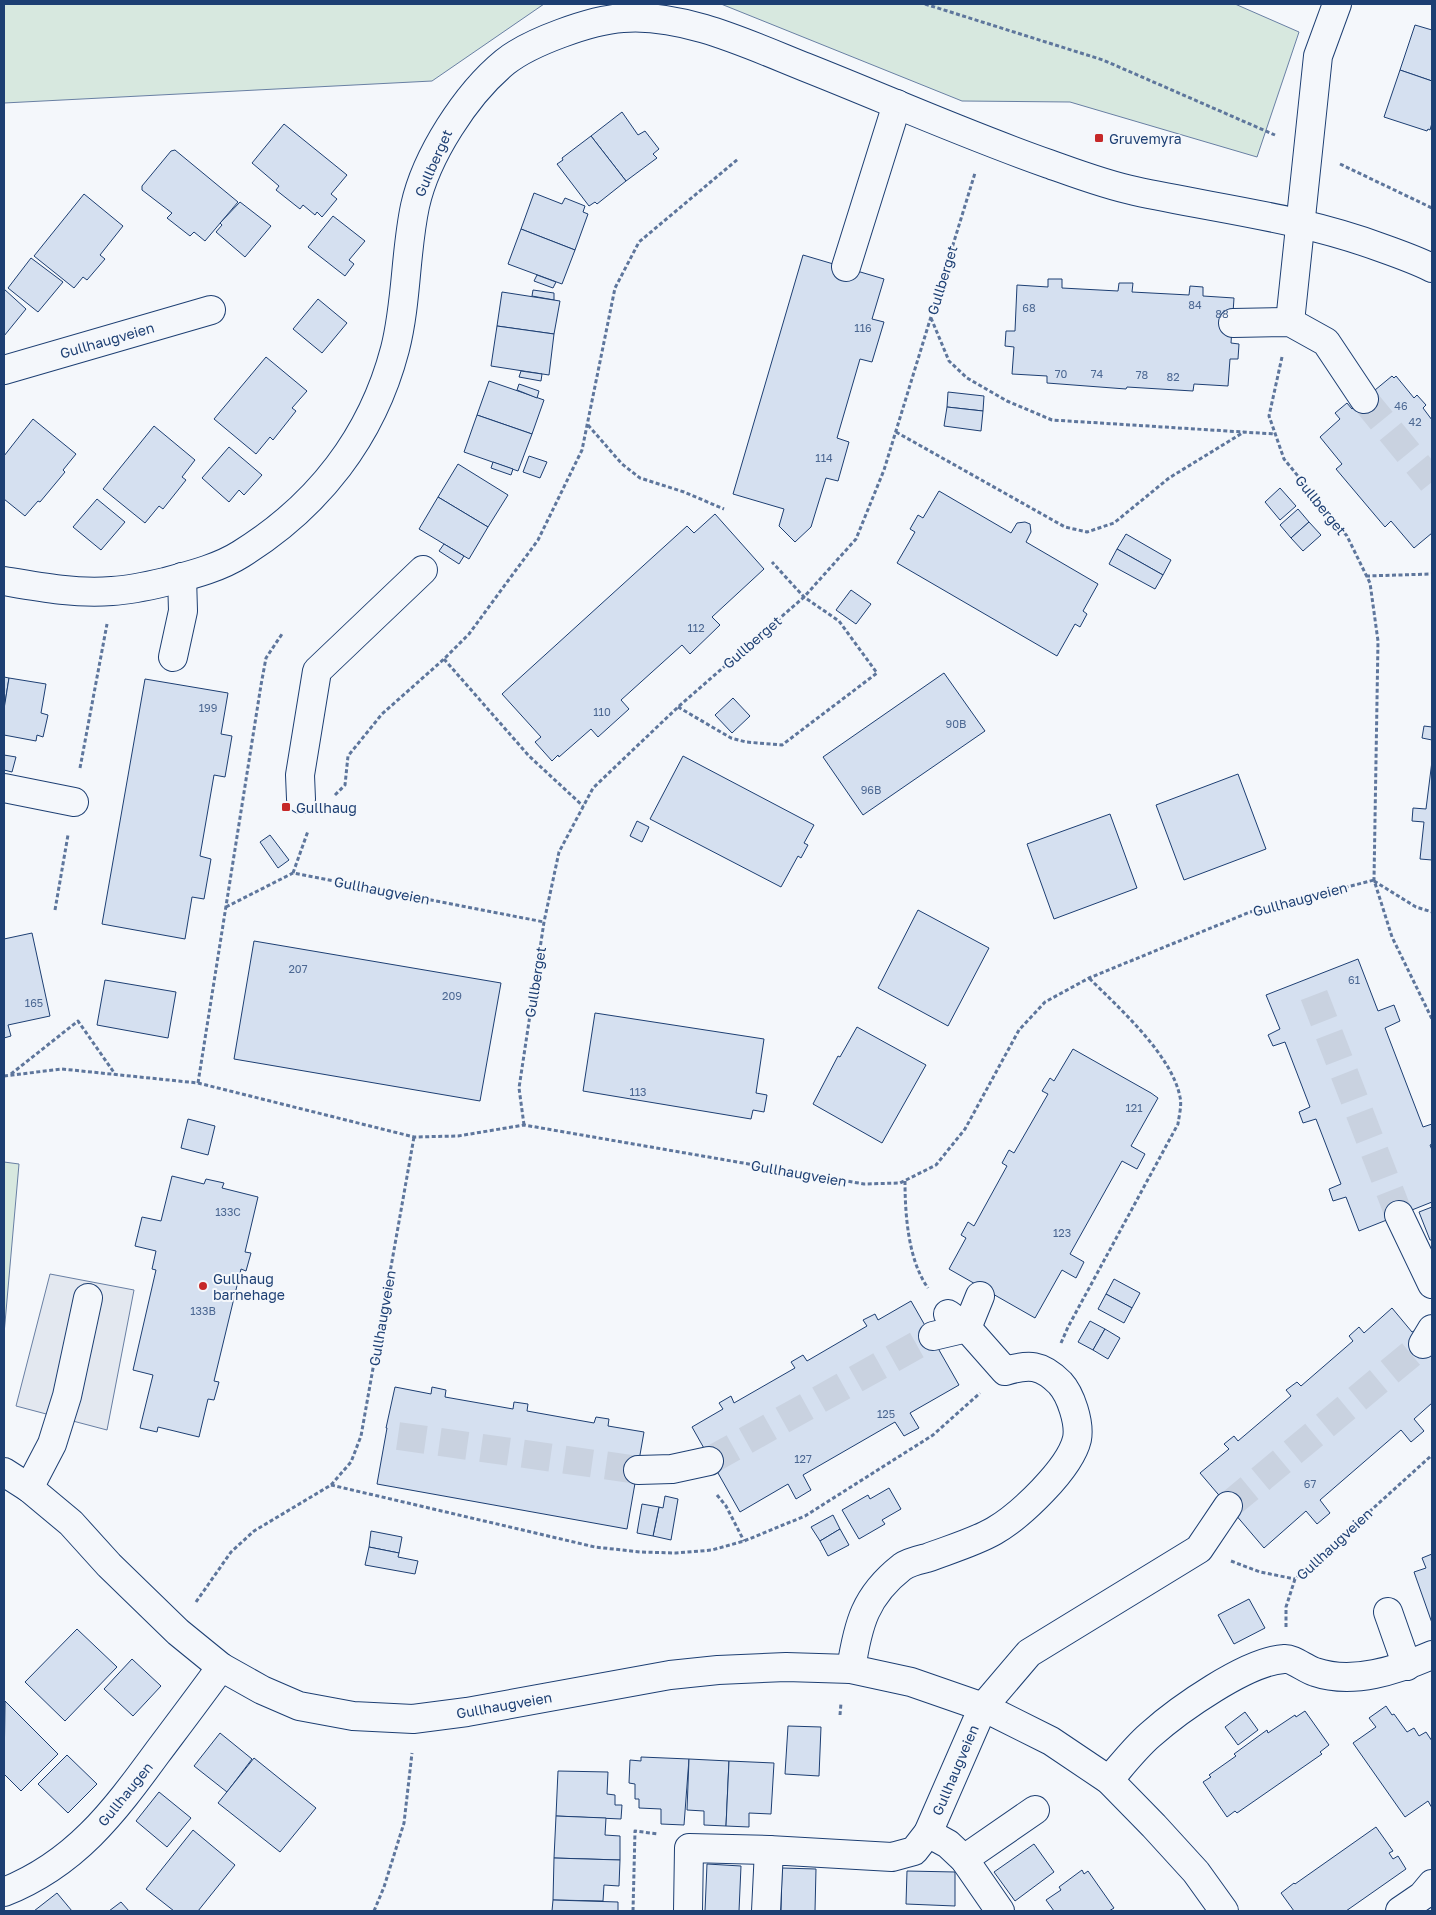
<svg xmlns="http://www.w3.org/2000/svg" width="1436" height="1915" font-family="'Golos Text',sans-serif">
	<rect width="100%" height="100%" fill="#f4f7fb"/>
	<g fill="#d7e8df" stroke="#687fa3">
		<path d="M4,4H544L432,81L4,103Z"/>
		<path d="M721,4H1235L1299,32L1257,157L1070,102L962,101Z"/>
		<path d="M4,1162L19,1164L4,1334Z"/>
	</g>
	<path fill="#e3e8f0" stroke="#687fa3" d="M50,1274L134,1290L107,1430L16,1406Z"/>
	<g fill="#d5e0f0" stroke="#1d3f73">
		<path d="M1415,25L1432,30V81L1400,70Z"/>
		<path d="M1400,70L1432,81V123L1430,130L1428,129L1427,131L1384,117Z"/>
		<path d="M622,112L638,135L645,131L659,149L653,154L657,158L626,181L591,136Z"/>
		<path d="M284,124L347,175L331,194L337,199L322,217L317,212L315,215L303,205L300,209L276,190L279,186L252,163Z"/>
		<path d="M591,136L626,181L597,204L595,202L589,206L557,164L563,160L562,158Z"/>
		<path d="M175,150L238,202L205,241L194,232L190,236L167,218L172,213L142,190V186L171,151Z"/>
		<path d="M534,193L562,204L565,198L585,206L583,212L588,214L575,250L521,229Z"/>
		<path d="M84,194L123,226L100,255L105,259L87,280L83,277L74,288L34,256Z"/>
		<path d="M240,202L271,226L245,257L216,232L222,225L220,223Z"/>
		<path d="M333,216L365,241L349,260L354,264L345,276L308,247Z"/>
		<path d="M521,229L575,250L562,284L508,264Z"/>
		<path d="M803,255L884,279L872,319L884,322L872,362L860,359L837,438L849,442L838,481L826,478L811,527L795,542L779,526L784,509L733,494Z"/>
		<path d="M31,258L63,282L38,312L8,288Z"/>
		<path d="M537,275L556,282L553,288L534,281Z"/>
		<path d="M1048,279H1062V288L1118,291L1119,283H1133L1132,292L1189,295L1190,286L1203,287V296L1234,298L1231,343L1239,344L1238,359H1230L1228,386L1194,384L1193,391L1127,387L1126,389L1047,383V376L1012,374L1014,347L1005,346L1006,331H1015L1017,285L1048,287Z"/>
		<path d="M4,289L26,309L4,336Z"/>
		<path d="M533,290L554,293V300L532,296Z"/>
		<path d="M502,292L560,301L554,334L497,326Z"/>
		<path d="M318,299L347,323L322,353L293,329Z"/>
		<path d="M497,326L554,334L549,375L491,366Z"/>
		<path d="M266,357L307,391L292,408L296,411L273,440L270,437L256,454L214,419Z"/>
		<path d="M521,371L542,374L541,381L519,377Z"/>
		<path d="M1392,376L1394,378L1396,376L1414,398L1417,395L1426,405L1423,408L1432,420V533L1414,548L1391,521L1385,527L1336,469L1342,464L1320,437L1340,419L1335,413L1347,403L1352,409Z"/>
		<path d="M489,381L544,400L532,434L477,415Z"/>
		<path d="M519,384L539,391L537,398L517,390Z"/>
		<path d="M948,392L984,396L983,411L947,407Z"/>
		<path d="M947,407L983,411L981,431L944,426Z"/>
		<path d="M477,415L532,434L518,471L464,452Z"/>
		<path d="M33,419L76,454L63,470L65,472L40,502L38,501L25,516L4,499V456Z"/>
		<path d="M154,426L195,460L182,477L186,480L163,509L159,506L145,523L103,489Z"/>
		<path d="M229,447L262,475L244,495L239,490L229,502L202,478Z"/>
		<path d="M529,456L547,462L540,478L523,472Z"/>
		<path d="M493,462L513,469L511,475L491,468Z"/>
		<path d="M458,464L508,495L488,527L438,497Z"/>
		<path d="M1280,488L1296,506L1280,520L1265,502Z"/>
		<path d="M939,491L1011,533L1017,523L1025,522L1030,524L1031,532L1026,542L1098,584L1083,611L1087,614L1080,627L1075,624L1057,656L897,563L915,532L910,529L918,515L923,518Z"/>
		<path d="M438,497L488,527L469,559L419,529Z"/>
		<path d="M97,499L125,522L101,550L73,527Z"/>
		<path d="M1298,509L1309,522L1291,538L1280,525Z"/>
		<path d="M715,514L764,569L712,617L720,625L690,654L682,645L621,700L629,709L598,737L591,729L559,757L558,755L552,761L535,742L541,737L502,694L687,526L694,533Z"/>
		<path d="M1309,522L1321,535L1303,551L1291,538Z"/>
		<path d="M1126,534L1171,560L1163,575L1117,549Z"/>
		<path d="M444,544L464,556L459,564L439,551Z"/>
		<path d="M1117,549L1163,575L1155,589L1109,564Z"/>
		<path d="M851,590L871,604L856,624L836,610Z"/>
		<path d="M944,673L985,731L863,815L823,757Z"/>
		<path d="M4,677L9,678L4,709Z"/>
		<path d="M9,678L46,684L41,713L48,715L43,737L37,735L36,741L4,735V709Z"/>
		<path d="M145,679L228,693L221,734L232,736L225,777L214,775L200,856L211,859L204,899L192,897L185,939L102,924Z"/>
		<path d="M733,698L750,716L732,733L715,715Z"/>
		<path d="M1424,726L1432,727V740L1422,738Z"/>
		<path d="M4,755L16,757L12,772L4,770Z"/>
		<path d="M683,756L814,825L804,843L808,845L801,858L798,856L781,887L650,819Z"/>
		<path d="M1432,761V860L1420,859L1424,822L1412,821L1413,808L1426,809Z"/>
		<path d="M1238,774L1266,849L1184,880L1156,805Z"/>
		<path d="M1110,814L1137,888L1054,919L1027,844Z"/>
		<path d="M637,821L649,827L642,842L630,836Z"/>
		<path d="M270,835L289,860L278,868L260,842Z"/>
		<path d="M918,910L989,948L948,1026L878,988Z"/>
		<path d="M32,933L50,1016L8,1025L11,1036L4,1038V939Z"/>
		<path d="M254,941L501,983L480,1101L234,1059Z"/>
		<path d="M1358,959L1378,1011L1394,1005L1400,1021L1385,1028L1423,1127L1432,1124V1144L1430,1145L1432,1150V1202L1359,1231L1346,1197L1333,1201L1329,1189L1341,1184L1316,1119L1303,1123L1299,1112L1310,1107L1285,1042L1273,1046L1268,1035L1280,1029L1266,995Z"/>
		<path d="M105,980L176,992L168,1038L97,1025Z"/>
		<path d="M595,1013L764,1039L756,1093L767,1095L764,1112L753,1110L751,1119L583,1091Z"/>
		<path d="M857,1027L926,1065L882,1143L813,1104L838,1056L840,1057Z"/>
		<path d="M1073,1049L1151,1093L1158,1098L1131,1146L1145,1154L1137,1169L1122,1161L1070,1254L1084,1262L1076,1278L1062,1270L1035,1318L949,1269L966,1238L961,1235L968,1222L974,1226L1007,1166L1002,1163L1009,1150L1014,1153L1048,1094L1042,1091L1050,1078L1054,1081Z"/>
		<path d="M188,1119L215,1126L208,1155L181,1148Z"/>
		<path d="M172,1176L204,1184L206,1179L224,1183L222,1188L258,1197L245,1252L251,1253L246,1271L241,1269L214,1381L219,1382L214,1400L208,1399L199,1437L158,1427L157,1432L140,1428L153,1375L133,1370L156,1270L152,1269L156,1251L135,1246L142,1217L161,1221Z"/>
		<path d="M1432,1207V1240H1430L1419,1212Z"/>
		<path d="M1114,1279L1140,1293L1132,1308L1106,1294Z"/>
		<path d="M1106,1294L1132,1308L1124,1323L1098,1309Z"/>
		<path d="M911,1301L959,1385L910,1413L919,1428L904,1436L895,1422L803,1475L811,1490L796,1499L788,1484L740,1512L692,1427L723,1409L719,1403L731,1396L734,1403L795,1368L791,1362L803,1355L807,1361L867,1326L863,1320L875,1314L878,1320Z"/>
		<path d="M1392,1308L1412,1332L1414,1331L1432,1355V1403L1414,1419L1424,1431L1411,1442L1401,1430L1320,1500L1330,1513L1317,1524L1306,1511L1264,1548L1200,1473L1229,1449L1224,1444L1234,1436L1238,1441L1291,1396L1286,1390L1297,1382L1301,1386L1353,1341L1349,1336L1359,1327L1364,1333Z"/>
		<path d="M1090,1321L1105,1329L1093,1350L1078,1342Z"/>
		<path d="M1105,1329L1120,1338L1108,1359L1093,1350Z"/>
		<path d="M395,1387L431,1394L432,1387L446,1390L445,1397L513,1409L514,1402L528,1404L527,1411L594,1423L596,1417L609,1419L608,1426L644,1432L627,1529L377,1484L387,1428H386Z"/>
		<path d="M889,1488L901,1509L882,1520L885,1524L859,1539L842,1510L868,1495L870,1499Z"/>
		<path d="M665,1496L678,1499L671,1540L653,1536L659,1507L663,1508Z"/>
		<path d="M642,1504L659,1507L653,1536L637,1533Z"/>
		<path d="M833,1515L840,1529L820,1541L811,1527Z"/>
		<path d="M840,1529L849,1545L828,1556L820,1541Z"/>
		<path d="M371,1531L402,1537L399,1553L369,1547Z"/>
		<path d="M369,1547L399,1553L398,1557L418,1561L415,1574L365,1565Z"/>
		<path d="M1432,1554V1623L1414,1572L1426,1568L1422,1558Z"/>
		<path d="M1249,1599L1265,1628L1234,1644L1218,1615Z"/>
		<path d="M77,1629L117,1667L65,1721L25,1682Z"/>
		<path d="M132,1659L161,1686L133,1716L104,1689Z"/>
		<path d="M5,1701L58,1754L21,1791L4,1774Z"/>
		<path d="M1386,1706L1392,1715L1394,1714L1407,1732L1414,1728L1419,1736L1426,1732L1432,1741V1808L1428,1801L1405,1817L1353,1743L1376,1727L1369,1718Z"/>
		<path d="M1305,1711L1329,1745L1320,1752L1322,1754L1237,1813L1235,1811L1227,1817L1203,1782L1211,1777L1209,1775L1236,1756L1234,1754L1267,1730L1268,1733L1295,1715L1296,1717Z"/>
		<path d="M1245,1712L1258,1730L1238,1745L1225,1727Z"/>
		<path d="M788,1726L821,1727L819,1776L785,1774Z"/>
		<path d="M220,1733L252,1759L227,1792L194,1766Z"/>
		<path d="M67,1755L97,1784L68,1813L38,1784Z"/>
		<path d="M641,1757L689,1759L684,1825L661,1824V1809L639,1808V1799H635V1784L629,1783L630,1760L641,1761Z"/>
		<path d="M254,1758L316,1808L280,1852L218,1803Z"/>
		<path d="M689,1759L729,1761L726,1826L704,1825V1811L687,1810Z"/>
		<path d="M729,1761L774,1763L771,1814L749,1813V1827L726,1826Z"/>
		<path d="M558,1771L608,1772L607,1794L615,1795V1805H622L621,1819L556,1816Z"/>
		<path d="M159,1792L191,1818L167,1847L136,1821Z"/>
		<path d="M556,1816L606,1818L605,1835L620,1836V1860L554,1858Z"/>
		<path d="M1376,1827L1393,1851L1389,1853L1393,1859L1398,1856L1406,1869L1346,1911H1294L1281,1893L1294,1883L1295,1884Z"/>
		<path d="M193,1830L235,1865L198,1911H174L146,1889Z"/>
		<path d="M1034,1844L1054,1872L1015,1901L994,1872Z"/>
		<path d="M554,1858L620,1860L619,1886L604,1885L603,1901L553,1900Z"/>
		<path d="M707,1864L741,1866L739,1911H705Z"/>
		<path d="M782,1868L816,1869L815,1911H781Z"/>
		<path d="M1082,1870L1084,1874L1088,1871L1114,1908L1109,1911H1054L1046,1900L1061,1890L1059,1887Z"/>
		<path d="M907,1871L955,1872V1906L906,1904Z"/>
		<path d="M57,1893L72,1911H34Z"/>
		<path d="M553,1900L618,1902V1911H552Z"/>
		<path d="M121,1902L129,1911H109Z"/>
	</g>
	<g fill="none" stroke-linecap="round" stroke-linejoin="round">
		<g stroke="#c9d2e0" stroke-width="28" stroke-dasharray="28 14" stroke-linecap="butt">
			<path d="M1364,399L1432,482"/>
			<path d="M1314,995L1399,1215"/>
			<path d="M398,1436L638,1470"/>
			<path d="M709,1461L933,1336"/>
			<path d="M1228,1506L1423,1344"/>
		</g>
		<g stroke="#1d3f73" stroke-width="30">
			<g id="minor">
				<path d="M846,267L897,104"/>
				<path d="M1290,322L1318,56L1337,4"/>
				<path d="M1233,323L1290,322L1326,342L1364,399"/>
				<path d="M4,370L211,310"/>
				<path d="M4,581C39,587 76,594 112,591C129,590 148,586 165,582C191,575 219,568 241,554C318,506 372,437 395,349C407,302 405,253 415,206C426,156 466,94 505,62C530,42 591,20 623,18C683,13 750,45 805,67C886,99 966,135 1049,164C1077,174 1106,185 1135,191C1218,209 1302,218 1382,248C1399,254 1416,260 1432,268"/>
				<path d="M173,657L183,611L182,577"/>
				<path d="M4,788L74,802"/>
				<path d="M301,799L300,775L317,671L423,570"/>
				<path d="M1399,1215L1432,1284"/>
				<path d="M933,1336L967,1328L980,1296"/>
				<path d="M1423,1344L1432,1329"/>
				<path d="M638,1470L672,1469L709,1461"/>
				<path d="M4,1472L29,1488L71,1523L109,1565L178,1632L221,1667L262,1690L299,1706L353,1716L413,1719L467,1712L670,1675L718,1670L786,1667L851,1669L911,1682L983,1707L1051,1741L1109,1780L1154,1826L1196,1872L1224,1911"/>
				<path d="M29,1488L52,1444L67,1396L88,1298"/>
				<path d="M1388,1612L1407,1666"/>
				<path d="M851,1669C858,1624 865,1596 902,1567C909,1562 919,1560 927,1558C948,1550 975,1542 994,1531C1020,1516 1070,1469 1077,1439C1080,1423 1071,1395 1060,1383C1041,1364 1029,1364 1005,1371L967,1328L948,1314"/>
				<path d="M1109,1780C1122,1765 1135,1748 1150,1735C1178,1710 1247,1661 1284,1659C1293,1658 1305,1669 1315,1672C1353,1685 1397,1670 1432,1655"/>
				<path d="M928,1833L948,1844L964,1859L1000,1911"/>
				<path d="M964,1859L1035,1810"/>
				<path d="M4,1892C75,1864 113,1813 157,1753C178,1725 200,1696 221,1667"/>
				<path d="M688,1911L689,1848L769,1850"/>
				<path d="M766,1911L769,1850L892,1857L914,1851L928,1833L983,1707L1029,1653L1199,1549L1228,1506"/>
				<path d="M1400,1911L1422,1896L1432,1884"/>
			</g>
		</g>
		<g stroke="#5e769c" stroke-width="3" stroke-dasharray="4 2.5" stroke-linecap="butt">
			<path d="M925,4L1103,60L1275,135"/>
			<path d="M1340,164L1432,208"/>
			<path d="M931,318L949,361L967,378L1007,401L1052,420L1275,434"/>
			<path d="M1282,357L1269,416L1284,459L1347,536L1370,583L1378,641L1374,880L1392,937L1432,1019"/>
			<path d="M588,425L622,464L640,478L684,492L724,509"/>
			<path d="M896,432L1065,527L1087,532L1114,523L1169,478L1244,432"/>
			<path d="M1366,576L1432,574"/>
			<path d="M444,659L529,756L583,806"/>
			<path d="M678,707L731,738L746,742L782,745L877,673L839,621L804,597L772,562"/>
			<path d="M80,768L107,624"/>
			<path d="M335,795L345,785L348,756L382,714L444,659L469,634L538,540L582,450L615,288L639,242L738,159"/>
			<path d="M293,873L308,831"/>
			<path d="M1374,881L1416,907L1432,912"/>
			<path d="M226,907L293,873L544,922"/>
			<path d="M55,910L68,835"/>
			<path d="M11,1074L78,1021L115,1074"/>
			<path d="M4,1076L62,1069L198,1083L414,1137L458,1136L524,1125L864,1184L900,1183L936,1165L965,1129L1019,1030L1045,1002L1089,978L1250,912L1374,880"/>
			<path d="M198,1083L261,685L266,658L282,634"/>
			<path d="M524,1125L519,1088L544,922L559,852L593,788L678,707L804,597L856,539L884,470L975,173"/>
			<path d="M905,1181C905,1214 908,1260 928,1288"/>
			<path d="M1061,1343L1068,1327L1178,1124C1179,1116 1182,1105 1180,1097C1172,1055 1119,1008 1089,978"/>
			<path d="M331,1485L595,1547L640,1552L676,1553L712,1550L744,1541L805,1516L933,1435L980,1393"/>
			<path d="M717,1495L726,1506L744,1541"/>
			<path d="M1231,1561L1260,1572L1295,1579"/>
			<path d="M196,1602L231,1552L254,1531L331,1485L351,1462L361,1436L414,1137"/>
			<path d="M1286,1627V1607L1295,1579L1432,1455"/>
			<path d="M840,1715L841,1703"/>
			<path d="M374,1911L384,1887L404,1823L412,1753"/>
			<path d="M633,1911L635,1831L658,1834"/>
		</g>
		<use href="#minor" stroke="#f4f7fb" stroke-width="28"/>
	</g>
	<g fill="#c62828" stroke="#f4f7fb" stroke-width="2">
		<rect x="1094" y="133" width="10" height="10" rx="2.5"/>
		<rect x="281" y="802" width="10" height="10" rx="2.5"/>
		<circle cx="203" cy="1286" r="5"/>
	</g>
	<g text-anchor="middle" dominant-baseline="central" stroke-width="4" stroke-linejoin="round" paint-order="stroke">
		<g font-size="11" fill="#4b6792">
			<text x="1195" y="304">84</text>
			<text x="1029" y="307">68</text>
			<text x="1222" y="313">88</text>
			<text x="863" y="327">116</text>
			<text x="1061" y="373">70</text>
			<text x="1097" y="373">74</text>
			<text x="1142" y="374">78</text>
			<text x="1173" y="376">82</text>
			<text x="1401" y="405">46</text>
			<text x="1415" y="421">42</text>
			<text x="824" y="457">114</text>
			<text x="696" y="627">112</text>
			<text x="208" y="707">199</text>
			<text x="602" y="711">110</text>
			<text x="956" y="723">90B</text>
			<text x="871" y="789">96B</text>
			<text x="298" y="968">207</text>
			<text x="1354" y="979">61</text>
			<text x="452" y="995">209</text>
			<text x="34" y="1002">165</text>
			<text x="638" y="1091">113</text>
			<text x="1134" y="1107">121</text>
			<text x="228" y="1211">133C</text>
			<text x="1062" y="1232">123</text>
			<text x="203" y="1310">133B</text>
			<text x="886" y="1413">125</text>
			<text x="803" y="1458">127</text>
			<text x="1310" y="1483">67</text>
		</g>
		<g font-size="14" fill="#1d3f73" stroke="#f4f7fb" text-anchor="start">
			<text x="1109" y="138">Gruvemyra</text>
			<text x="296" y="807">Gullhaug</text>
			<text x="213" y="1278">Gullhaug<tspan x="213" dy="16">barnehage</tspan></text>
		</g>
		<g font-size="14" fill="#1d3f73" stroke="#f4f7fb">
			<text transform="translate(433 163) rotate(-66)">Gullberget</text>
			<text transform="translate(942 280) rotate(-73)">Gullberget</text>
			<text transform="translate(107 340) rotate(-16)">Gullhaugveien</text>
			<text transform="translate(1321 505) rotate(51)">Gullberget</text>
			<text transform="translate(752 642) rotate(-41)">Gullberget</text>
			<text transform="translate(382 890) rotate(11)">Gullhaugveien</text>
			<text transform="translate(1300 899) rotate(-15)">Gullhaugveien</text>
			<text transform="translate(535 982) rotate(-81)">Gullberget</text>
			<text transform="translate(799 1173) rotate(10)">Gullhaugveien</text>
			<text transform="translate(382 1318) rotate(-80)">Gullhaugveien</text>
			<text transform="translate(1334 1544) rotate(-43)">Gullhaugveien</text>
			<text transform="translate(504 1705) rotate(-10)">Gullhaugveien</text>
			<text transform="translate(955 1770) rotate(-67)">Gullhaugveien</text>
			<text transform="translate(125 1794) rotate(-51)">Gullhaugen</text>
		</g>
	</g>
	<rect width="1436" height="1915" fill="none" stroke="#1d3f73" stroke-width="10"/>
</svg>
